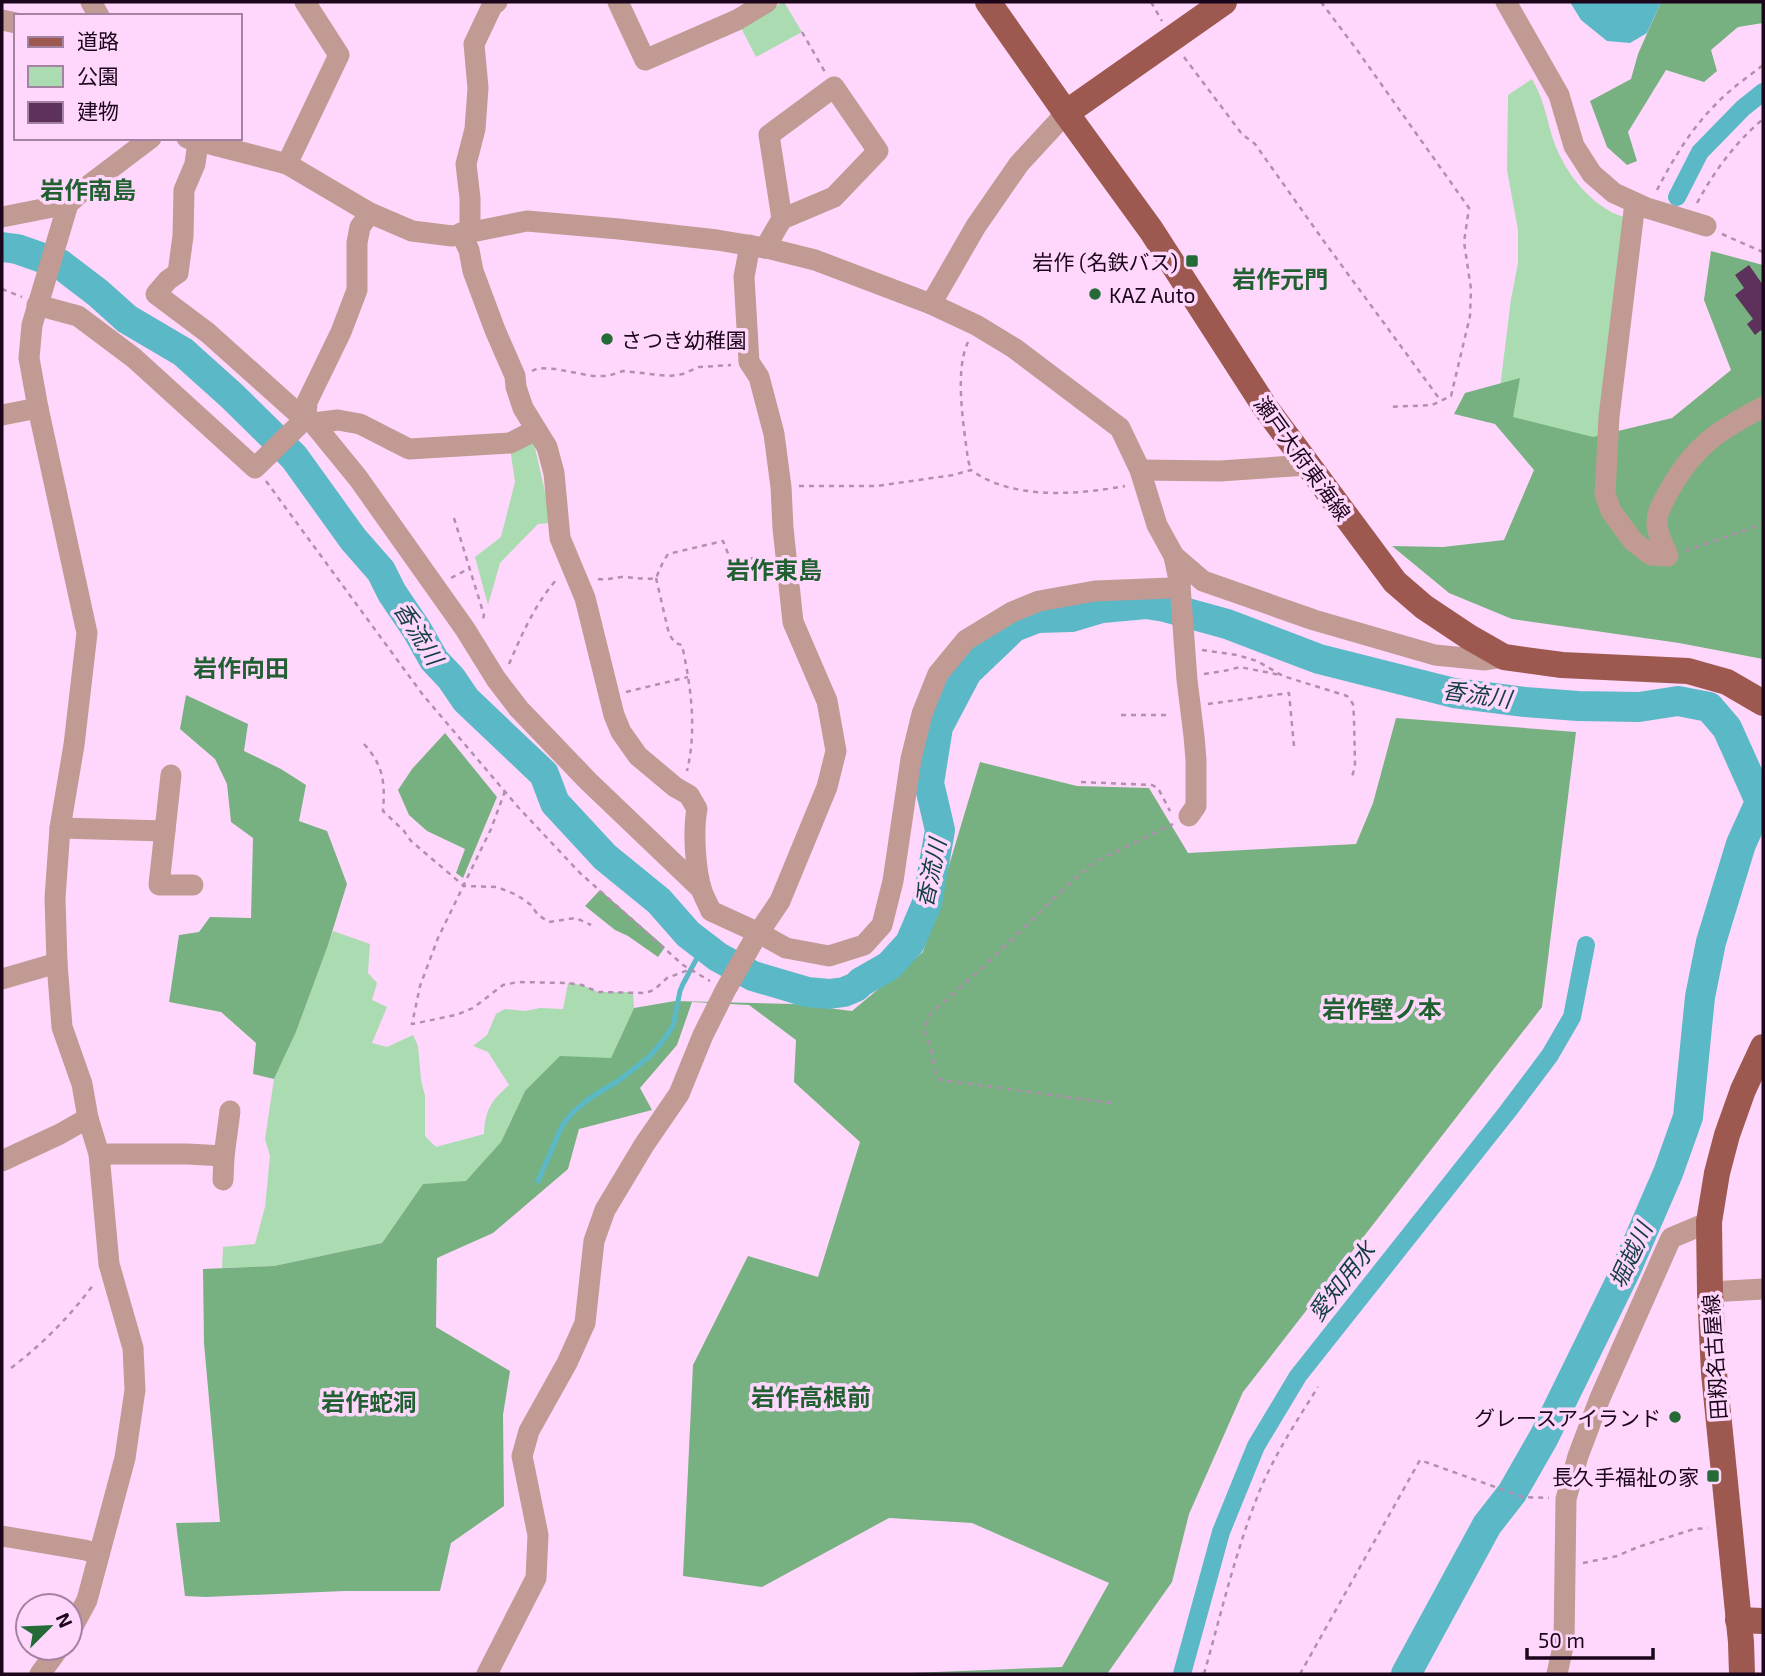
<svg xmlns="http://www.w3.org/2000/svg" width="1765" height="1676" font-family="'Exo 2','Noto Sans JP',sans-serif">
	<rect width="100%" height="100%" fill="#ffd7fc"/>
	<g fill="#aadbb1">
		<path d="M784,2L802,32L756,57L739,24Z"/>
		<path d="M1532,79C1543,98 1546,115 1552,136C1561,165 1581,194 1608,210C1615,215 1625,217 1633,220L1607,453L1497,412L1511,299L1518,263V230L1507,170L1508,95Z"/>
		<path d="M533,439L552,523L538,524L500,563L488,605L475,557L501,537L515,482L510,448Z"/>
		<path d="M333,931L370,944L368,973L377,983L372,1000L387,1007L372,1043L387,1047L413,1035L418,1046L421,1080L425,1096V1136L436,1147L484,1134C485,1110 491,1101 509,1085L488,1052L473,1046L487,1035L496,1014L505,1009L525,1011L540,1008L563,1009L568,983L582,985L598,992H633L634,1008L611,1058L525,1091L501,1142L466,1182L423,1184L382,1243L274,1266L222,1268L223,1247L255,1244L265,1207L270,1156L265,1139L274,1079L296,1032Z"/>
	</g>
	<g fill="#78b181">
		<path d="M1661,2H1763V23L1738,27L1711,50L1717,71L1704,82L1666,70L1628,132L1637,161L1627,165L1607,147L1590,101L1631,79L1638,54Z"/>
		<path d="M1711,251L1763,265V659L1679,643L1512,619L1449,593L1392,546L1443,547L1504,540L1534,470L1495,424L1454,414L1465,393L1520,378L1513,417L1593,437L1672,418L1731,370L1704,300Z"/>
		<path d="M186,695L248,724L244,751L281,769L306,785L299,821L327,831L347,884L328,945L296,1032L274,1079L253,1074L256,1043L221,1012L169,1002L179,935L199,932L210,917L251,918L253,838L231,822L227,784L215,759L180,729Z"/>
		<path d="M1396,718L1576,732L1542,1007L1243,1392L1189,1514L1172,1582L1107,1674H884L1062,1667L1109,1583L972,1523L889,1518L762,1587L683,1576L693,1365L748,1256L818,1277L860,1142L794,1082L796,1040L749,1005L692,1002L677,1045L640,1088L652,1110L579,1129L568,1169L493,1233L437,1258L436,1327L510,1371L503,1415L504,1506L451,1543L440,1591H344L206,1597L185,1596L176,1523L220,1522L204,1343L203,1269L274,1266L382,1243L423,1184L466,1181L501,1142L525,1091L560,1056L611,1058L634,1008L675,1001L794,1004L852,1011L923,952L980,762L1077,786L1149,788L1188,853L1356,844L1373,803Z"/>
		<path d="M445,733L497,797L463,878L456,873L465,849L427,831L409,815L398,790L412,769Z"/>
		<path d="M600,890L665,947L658,957L628,936L615,930L585,906Z"/>
	</g>
	<path fill="#5bb8c7" d="M1570,2H1661L1647,33L1630,43L1607,41L1581,20Z"/>
	<g fill="none" stroke-linecap="round" stroke-linejoin="round">
		<path stroke="#5bb8c7" stroke-width="5" d="M538,1181L562,1126L572,1113L590,1098L618,1081L649,1057L662,1042L673,1026L680,991L683,984L697,958L705,948"/>
		<g stroke="#5bb8c7" stroke-width="18">
			<path d="M1677,197L1700,152L1743,108L1763,92"/>
			<path d="M1182,1674L1221,1532L1256,1446L1298,1376L1508,1111L1550,1055L1572,1017L1586,945"/>
		</g>
		<g stroke="#5bb8c7" stroke-width="30">
			<path d="M2,247L17,249L60,264L98,293L127,319L183,352L232,396L294,457L353,539L381,571L392,593L417,630L434,660L451,678L466,700L544,774L555,803L605,857L659,901L688,934L718,957L753,976L807,992L829,994L844,992L856,987L861,982L889,966L910,943L927,903L940,830L929,783L938,727L967,672L1014,627L1037,618L1072,617L1102,608L1146,604L1165,607L1227,624L1319,659L1454,693L1525,702L1578,706L1639,707L1678,701L1709,707L1727,728L1763,808"/>
			<path d="M1406,1674L1487,1525L1512,1493L1544,1437L1625,1272L1668,1173L1688,1117L1700,997L1711,942L1741,844L1760,802"/>
		</g>
	</g>
	<path fill="#5e315c" d="M1749,265L1763,285V333L1761,330L1755,335L1747,324L1753,319L1735,295L1744,288L1735,275Z"/>
	<g fill="none" stroke-linecap="round" stroke-linejoin="round">
		<g stroke="#b18faf" stroke-width="2.5" stroke-dasharray="5 5" stroke-linecap="butt">
			<path d="M1151,2L1162,21"/>
			<path d="M1321,2L1357,50L1469,208L1464,242L1471,289L1470,316L1451,396L1432,405L1389,407"/>
			<path d="M802,32L825,72"/>
			<path d="M1184,57L1242,134L1255,144L1323,240L1441,401"/>
			<path d="M1657,190C1673,159 1691,129 1716,104C1730,89 1748,77 1763,65"/>
			<path d="M1697,203C1715,170 1735,143 1763,119"/>
			<path d="M1722,234L1763,252"/>
			<path d="M2,289L22,297"/>
			<path d="M968,342C954,372 964,427 968,460L971,470"/>
			<path d="M532,371L538,368L555,369L593,376H608L623,371L669,376L683,374L699,367L731,365"/>
			<path d="M266,481L423,695L518,807L580,873L683,965L710,981"/>
			<path d="M799,486H877L953,475L971,470C1012,500 1077,495 1125,486"/>
			<path d="M454,518L484,615L483,619"/>
			<path d="M1685,551L1763,524"/>
			<path d="M451,578L470,568"/>
			<path d="M656,578L669,634L675,643L682,645C691,687 697,729 687,771"/>
			<path d="M598,579C606,580 613,578 621,577C633,577 644,580 656,578L663,562L668,554L723,541L729,556L735,561L768,556"/>
			<path d="M1202,650L1237,655L1257,661L1283,676L1347,696L1353,704L1354,717L1355,766L1352,777"/>
			<path d="M509,664C522,634 535,604 557,579"/>
			<path d="M1204,674L1224,671L1240,667L1280,675"/>
			<path d="M626,692L688,677"/>
			<path d="M1208,704L1289,693L1294,746"/>
			<path d="M1121,715H1171"/>
			<path d="M364,744C384,766 385,783 383,811L404,831L411,841L464,886L497,887L517,895L531,905L538,915L549,922L576,918L591,925"/>
			<path d="M1081,782L1152,785L1158,788L1170,811"/>
			<path d="M505,791L491,829L438,938L420,986L412,1024L456,1015L473,1008L503,985L518,982L568,983L582,985L598,992L645,993L654,990L667,978L691,969"/>
			<path d="M1111,1103L941,1080L935,1073L933,1056L924,1030L931,1013L980,970L1074,879L1095,862L1173,824"/>
			<path d="M11,1368C44,1343 70,1316 94,1284"/>
			<path d="M1583,1563L1617,1556L1638,1547L1694,1529L1708,1528"/>
			<path d="M1204,1674C1221,1614 1235,1553 1258,1495C1273,1457 1296,1422 1318,1387"/>
			<path d="M1300,1674L1420,1460L1523,1497L1549,1498"/>
		</g>
		<g stroke="#c19a94" stroke-width="21">
			<path d="M91,2L99,16"/>
			<path d="M618,2L645,60L737,20L767,2"/>
			<path d="M1506,2L1559,95L1574,146L1592,174L1614,193L1647,208L1706,226"/>
			<path d="M2,20L16,23"/>
			<path d="M187,138L287,164L370,213L412,231L452,236L527,221L619,229L717,240L771,249L815,260L931,304L976,325L1014,348L1120,428L1140,470L1157,525L1174,556L1180,585L1187,680L1194,736L1196,760V806L1189,816"/>
			<path d="M198,142L195,164L184,190L183,236L178,273L168,280L156,294L208,333L294,410L313,423L358,478L465,629L496,679L519,709L588,781L701,889"/>
			<path d="M287,164L339,55L305,2"/>
			<path d="M1635,203L1609,417L1605,494L1611,511L1633,541L1651,555L1668,556C1664,546 1658,536 1657,525C1656,511 1664,501 1670,489C1695,445 1719,430 1763,407"/>
			<path d="M2,217L68,204"/>
			<path d="M470,231V198L466,164L475,129L478,88L474,44L492,6L497,2"/>
			<path d="M461,233L469,250L473,271L495,330L515,376L516,387L523,408L547,447L554,473L560,538L585,598L614,715L621,732L638,756L675,787L689,795L697,809C693,830 695,870 702,891C704,897 708,904 711,911L759,933L786,948L829,956L864,945L882,925L893,881L911,759L922,714L938,674L966,640L1012,612L1039,601L1095,591L1171,588L1180,585"/>
			<path d="M765,248L782,219L769,135L834,87L878,151L834,197L782,219"/>
			<path d="M931,304L976,226L1019,164L1066,113"/>
			<path d="M37,305L78,316L134,358L255,468L306,418L307,402L341,332L357,290V243L360,227L370,213"/>
			<path d="M2,415L38,408"/>
			<path d="M313,423L338,420L360,424L409,449L510,443L536,430"/>
			<path d="M1140,470L1220,471L1308,465"/>
			<path d="M1174,556L1203,581L1314,620L1435,655L1485,660L1504,657"/>
			<path d="M171,775L159,885H193"/>
			<path d="M60,828L165,831"/>
			<path d="M2,979L57,963"/>
			<path d="M99,1154H187L224,1156L230,1111"/>
			<path d="M2,1161L60,1134L88,1118"/>
			<path d="M223,1180L224,1156"/>
			<path d="M1710,1292L1763,1289"/>
			<path d="M2,1536L85,1550L99,1554"/>
			<path d="M70,1632L87,1600L125,1458L135,1390L133,1348L109,1264L99,1154L88,1118L82,1084L62,1027L57,963L55,898L60,828L74,745L87,633L38,408L29,358L32,325L68,204L89,185L151,138"/>
			<path d="M40,1674L59,1648"/>
			<path d="M487,1674L536,1578L538,1535L522,1456L529,1431L567,1363L585,1323L594,1241L605,1210L644,1145L679,1094L703,1035L725,991L755,938L780,901L827,787L836,751L827,701L793,622L783,528L781,487L774,434L759,377L749,362L744,277L750,245"/>
			<path d="M1557,1674L1564,1642L1566,1499L1578,1456L1600,1398L1671,1238L1709,1222"/>
		</g>
		<g stroke="#9d594f" stroke-width="26">
			<path d="M988,2L1066,113L1151,230L1265,407L1395,582L1424,607L1469,637L1504,657L1562,665L1688,671L1727,682L1763,703"/>
			<path d="M1066,113L1224,2"/>
			<path d="M1738,1620L1763,1621"/>
			<path d="M1742,1674L1741,1642L1714,1373L1710,1292L1709,1222L1717,1173L1727,1135L1743,1090L1763,1047"/>
		</g>
	</g>
	<g fill="#256b37" stroke="#ffd7fc" stroke-width="2.5">
		<rect x="1185" y="254" width="14" height="14" rx="3.5"/>
		<circle cx="1095" cy="294" r="7"/>
		<circle cx="607" cy="339" r="7"/>
		<circle cx="1675" cy="1417" r="7"/>
		<rect x="1706" y="1469" width="14" height="14" rx="3.5"/>
	</g>
	<g text-anchor="middle" dominant-baseline="central" stroke-width="7" stroke-linejoin="round" paint-order="stroke">
		<g font-size="21" fill="#1c061b" stroke="#ffd7fc" text-anchor="end">
			<text x="1178" y="261">岩作 (名鉄バス)</text>
			<text x="1109" y="294" text-anchor="start">KAZ Auto</text>
			<text x="621" y="339" text-anchor="start">さつき幼稚園</text>
			<text x="1661" y="1417">グレースアイランド</text>
			<text x="1699" y="1476">長久手福祉の家</text>
		</g>
		<g font-size="21" fill="#1c061b" stroke="#ffd7fc">
			<text transform="translate(1303 458) rotate(54)">瀬戸大府東海線</text>
			<text transform="translate(1714 1357) rotate(-94)">田籾名古屋線</text>
		</g>
		<g font-size="23" font-style="italic" fill="#123e44" stroke="#ffd7fc">
			<text transform="translate(419 633) rotate(58)">香流川</text>
			<text transform="translate(1477 694) rotate(8)">香流川</text>
			<text transform="translate(930 873) rotate(-78)">香流川</text>
			<text transform="translate(1630 1255) rotate(-65)">堀越川</text>
			<text transform="translate(1341 1281) rotate(-52)">愛知用水</text>
		</g>
		<g font-size="24" font-weight="bold" fill="#206031" stroke="#ffd7fc">
			<text x="88" y="189">岩作南島</text>
			<text x="1280" y="278">岩作元門</text>
			<text x="774" y="569">岩作東島</text>
			<text x="241" y="667">岩作向田</text>
			<text x="1382" y="1008">岩作壁ノ本</text>
			<text x="811" y="1396">岩作高根前</text>
			<text x="369" y="1401">岩作蛇洞</text>
		</g>
	</g>
	<rect width="1765" height="1676" fill="none" stroke="#1c061b" stroke-width="7"/>
	<rect x="14" y="14" width="228" height="126" fill="#ffd7fc" stroke="#a483a2" stroke-width="2"/>
	<rect x="28" y="37" width="35" height="10" fill="#9d594f" stroke="#a483a2" stroke-width="2"/>
	<text x="77" y="49" font-size="21" fill="#1c061b">道路</text>
	<rect x="28" y="66" width="35" height="21" fill="#aadbb1" stroke="#a483a2" stroke-width="2"/>
	<text x="77" y="84" font-size="21" fill="#1c061b">公園</text>
	<rect x="28" y="102" width="35" height="21" fill="#5e315c" stroke="#a483a2" stroke-width="2"/>
	<text x="77" y="119" font-size="21" fill="#1c061b">建物</text>
	<g transform="translate(49 1627) rotate(66)"><circle r="33" fill="#ffd7fc" stroke="#a483a2" stroke-width="2"/>
	<path d="M0-5L12 26L0 18L-12 26Z" fill="#256b37"/>
	<text y="-10" font-size="19" font-weight="bold" text-anchor="middle" fill="#1c061b">N</text>
	</g>
	<path d="M1527 1648v10h126v-10" fill="none" stroke="#1c061b" stroke-width="3.5"/>
	<text x="1538" y="1648" font-size="21" fill="#1c061b" stroke="#ffd7fc" stroke-width="5" paint-order="stroke">50 m</text>
</svg>
